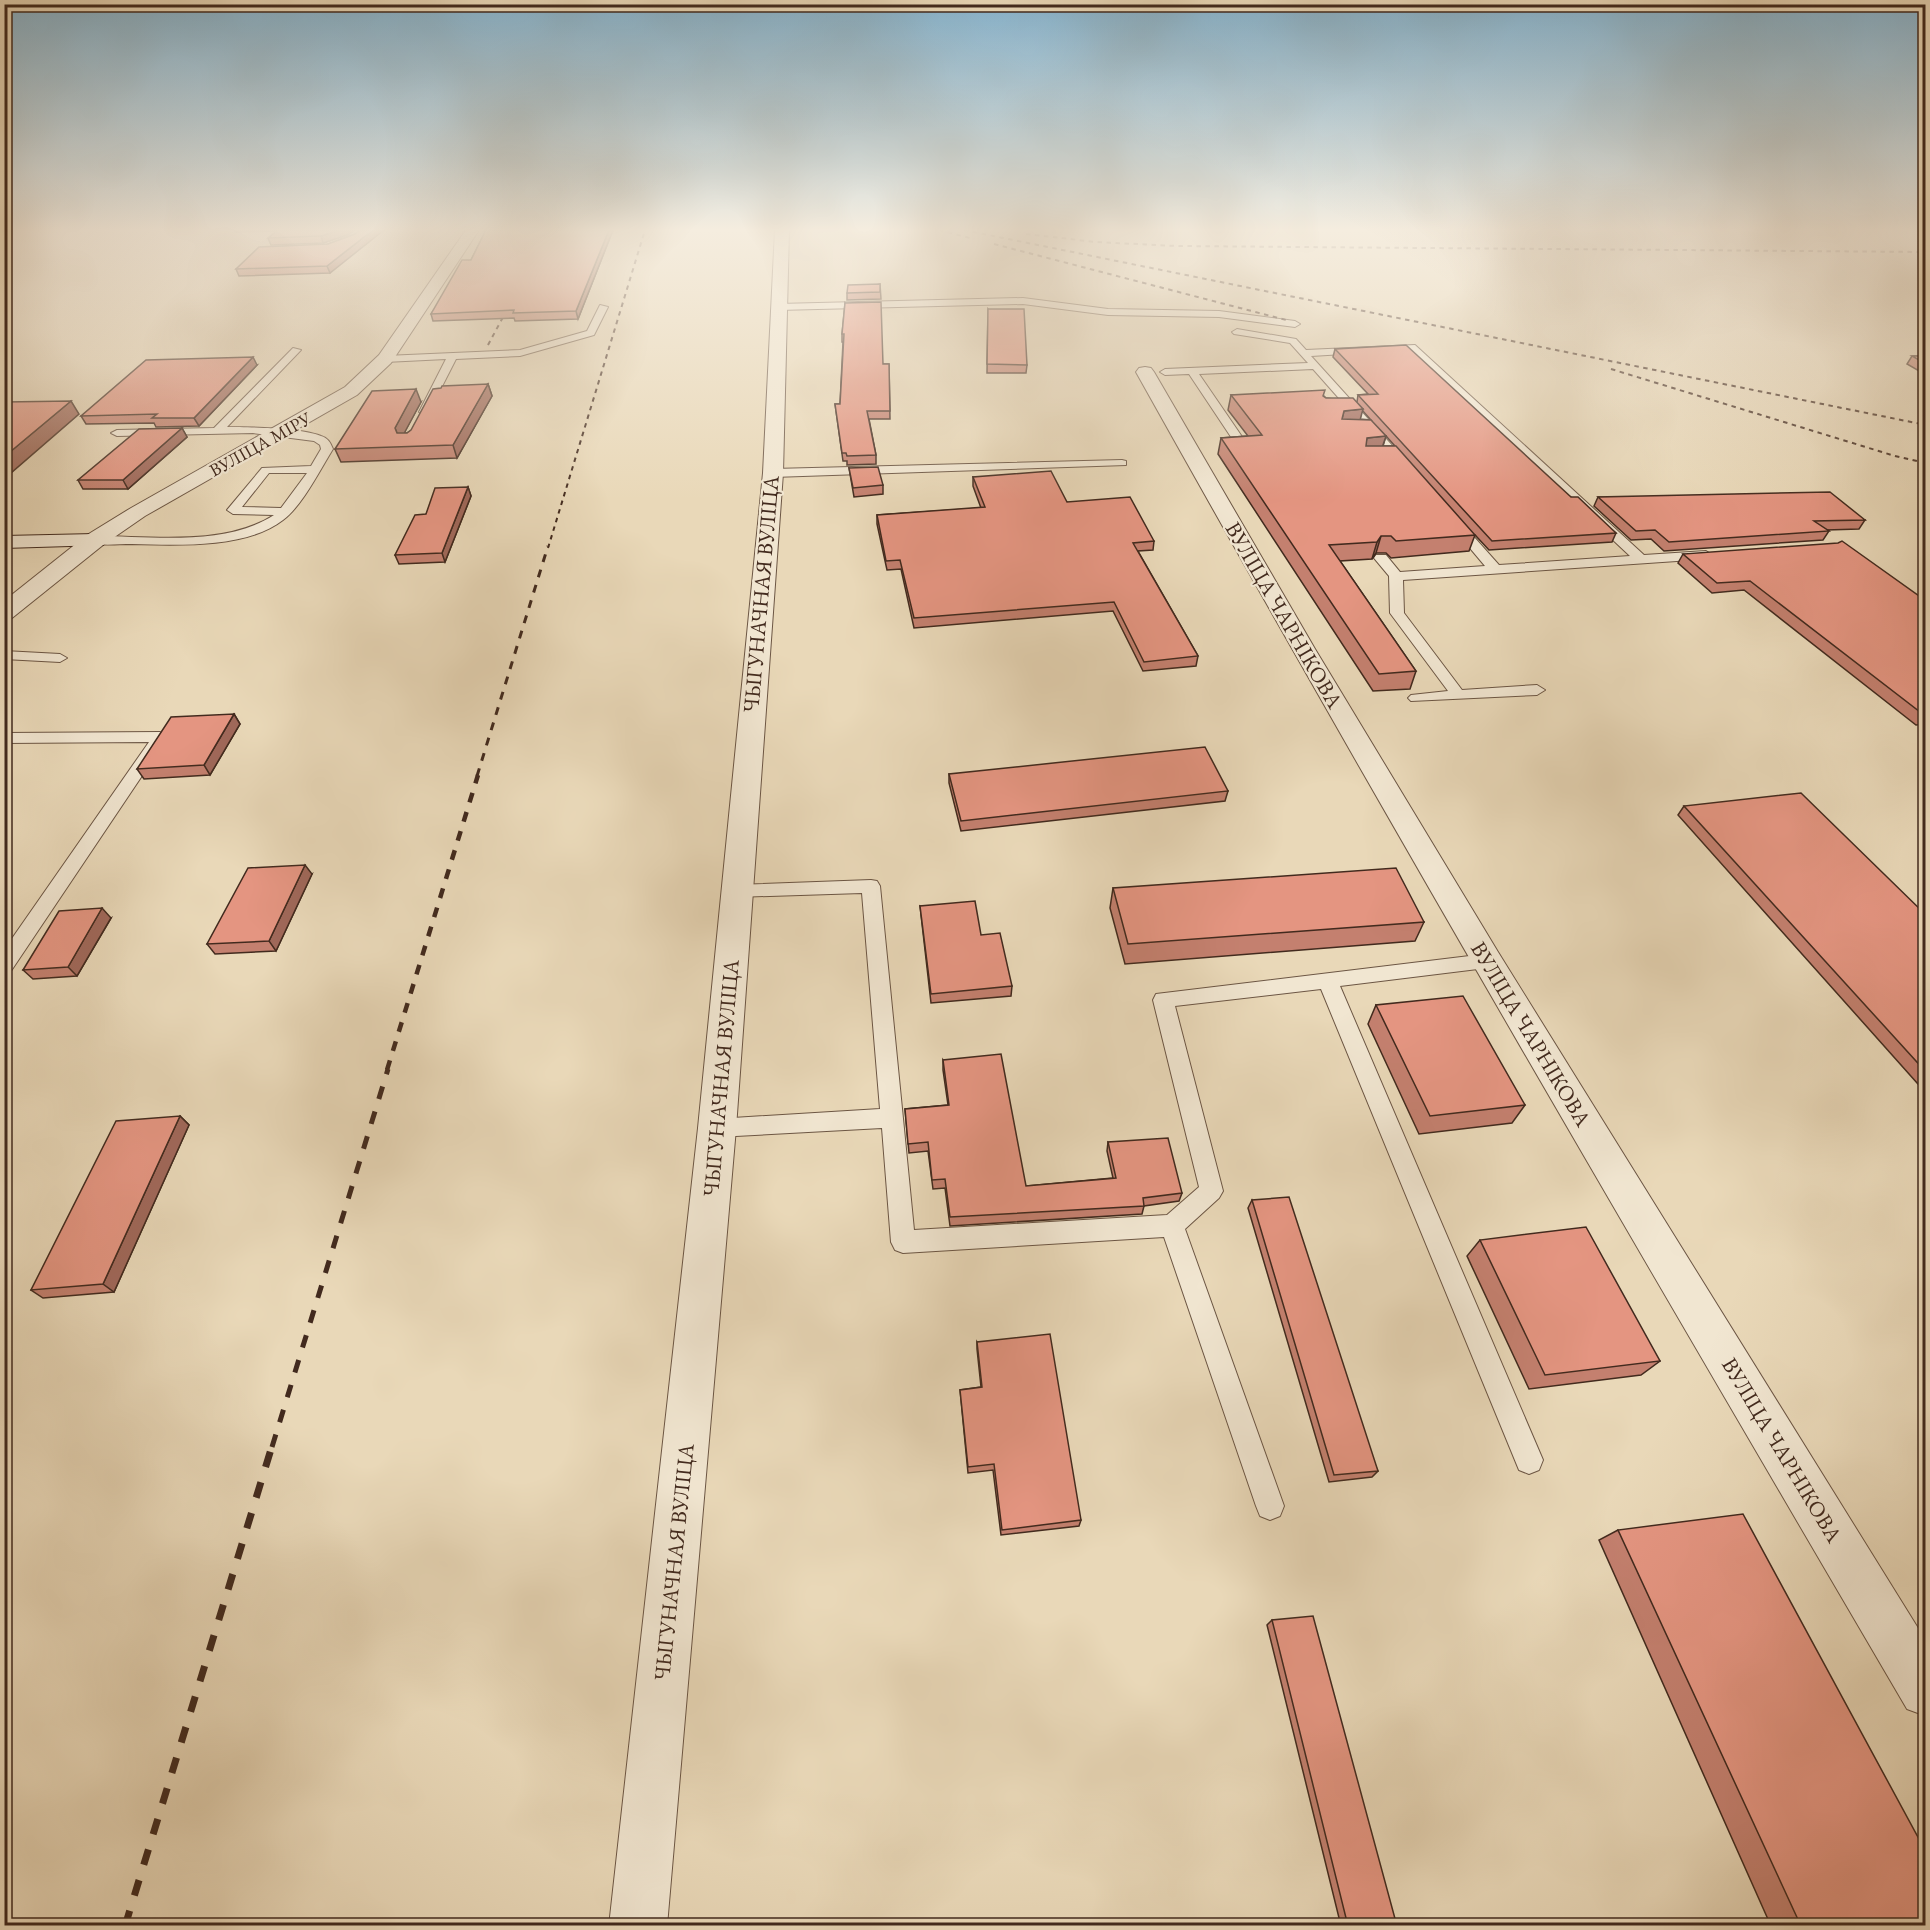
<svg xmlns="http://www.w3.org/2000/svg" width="1930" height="1930" font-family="'EB Garamond',serif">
	<rect width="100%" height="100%" fill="#e9d8b8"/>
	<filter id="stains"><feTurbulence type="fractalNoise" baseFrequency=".00333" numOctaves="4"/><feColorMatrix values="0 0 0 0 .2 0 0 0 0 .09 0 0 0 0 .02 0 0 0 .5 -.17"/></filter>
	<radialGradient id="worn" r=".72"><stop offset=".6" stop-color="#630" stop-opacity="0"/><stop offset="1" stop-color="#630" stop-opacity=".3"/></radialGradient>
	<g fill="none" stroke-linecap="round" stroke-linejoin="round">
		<g stroke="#6c5644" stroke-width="2">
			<g id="service">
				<path d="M1023,298L1108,309L1219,311L1295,321L1300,324L1295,327L1219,317L1108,315L1023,304L778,310L773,307L778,304Z"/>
				<path d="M600,305L608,307L594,335L520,356L456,359L429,412L424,415L419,412L446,359L385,362L380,359L385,356L520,350L587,331Z"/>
				<path d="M1237,329L1296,339L1306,350L1415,345L1644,555L1706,551L1712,555L1706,559L1403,580L1404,613L1462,690L1537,685L1545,690L1537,695L1411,701L1408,698L1411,695L1448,691L1390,613L1389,576L1374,558L1376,555H1386L1400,572L1485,566L1448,522L1454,518L1458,519L1499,565L1630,556L1410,350L1311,356L1407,462V466H1399L1313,369L1199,374L1247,444L1241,447L1237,446L1189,374L1165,375L1160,372L1165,369L1308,363L1290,343L1234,334L1232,332Z"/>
				<path d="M293,348L301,350L227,427C248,427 302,428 321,436C328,438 330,442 333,449C320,470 302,506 283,520C246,549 176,545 132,544C118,544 103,546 90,543L89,540L90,537L95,536C152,536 224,547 274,515L233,514L227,510L262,468L311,466L321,449L320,445L314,441L253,433L117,436L111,433L117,430L214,428ZM269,473H307L281,508L242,507Z"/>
				<path d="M1122,460L1126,461V465L773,477L767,473L773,469Z"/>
				<path d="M4,651L60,654L67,658L60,662L4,659Z"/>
				<path d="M160,732L168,737L11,971L4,973V950L149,742L4,743V733Z"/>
				<path d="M871,880L877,881L880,886L914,1230L1167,1215L1199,1187L1153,1000L1156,994L1486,954L1493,956L1496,961L1493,966L1486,968L1340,986L1543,1460L1539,1470L1529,1474L1519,1470L1321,989L1175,1006L1223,1191L1219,1198L1185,1229L1284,1506L1280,1516L1270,1520L1260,1516L1256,1506L1164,1237L903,1253L895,1250L891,1242L882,1128L717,1137L709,1135L706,1128L709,1121L717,1119L880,1109L862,893L736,897L730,896L727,891L730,886L736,885Z"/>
			</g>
		</g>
		<g stroke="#6c5644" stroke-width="2">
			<g id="minor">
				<path d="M466,230H479L391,363L357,395L145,516L103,545L95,546L87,545L84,540L87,535L131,508L345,387L379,355Z"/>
				<path d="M775,230H789L783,473L736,1128L667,1926H609L698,1128L763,473Z"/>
				<path d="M1145,367L1151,368L1154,372L1315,649L1498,952L1926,1641V1716L1907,1709C1647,1265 1387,821 1136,372L1139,368Z"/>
			</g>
		</g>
		<g stroke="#6c5644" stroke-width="2">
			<path id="tertiary" d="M95,534L103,535L106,540L103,545L12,618L4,620V601L87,535Z"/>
		</g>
		<g stroke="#422a1e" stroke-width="2">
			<path id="secondary" d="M95,534L103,535L106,540L103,545L4,548V536Z"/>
		</g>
		<use href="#service" fill="#f1e6d1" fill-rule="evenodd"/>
		<use href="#minor" fill="#f1e6d1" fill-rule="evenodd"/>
		<use href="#tertiary" fill="#f1e6d1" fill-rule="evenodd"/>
		<use href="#secondary" fill="#f1e6d1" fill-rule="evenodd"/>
		<g stroke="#422a1e" stroke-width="2" stroke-dasharray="4.5 4.5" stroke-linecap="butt">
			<path d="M939,230L974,239"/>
			<path d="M964,230L1926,425"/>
			<path d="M1026,234L1096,242L1177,246L1926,252"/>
			<path d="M994,244L1290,321"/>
			<path d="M488,345L510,304"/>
			<path d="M1611,369L1895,456L1926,463"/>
			<path d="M548,548L645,230"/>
		</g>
		<path stroke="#422a1e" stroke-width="3" stroke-dasharray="8 8" stroke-linecap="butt" d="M477,776L548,546"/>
		<path stroke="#422a1e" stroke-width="4.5" stroke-dasharray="10 10" stroke-linecap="butt" d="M387,1070L478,775"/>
		<path stroke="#422a1e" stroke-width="5" stroke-dasharray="13 13" stroke-linecap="butt" d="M272,1447L388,1069"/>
		<path stroke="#422a1e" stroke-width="7" stroke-dasharray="16 16" stroke-linecap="butt" d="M125,1926L272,1446"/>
	</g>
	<g fill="#c4806f" stroke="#422a1e" stroke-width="1.5" fill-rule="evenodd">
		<path d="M234,230H355L347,235L323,243L271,245L268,238L277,231L235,232Z"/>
		<path d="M486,230H613L578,319L515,321L514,318L433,321L431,314L471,260Z"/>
		<path d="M355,234L330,273L239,276L236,269L328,244Z"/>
		<path d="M880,284L881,299L847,300V293Z"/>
		<path d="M845,303L883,364H889L890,419H869L876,455V464L847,465V461H843L835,404H840L843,342H842V334Z"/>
		<path d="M988,309L1027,365L1026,373H987Z"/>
		<path d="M1335,349L1571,497L1616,533L1612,542L1489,550L1475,535L1469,551L1391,558L1386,553H1376L1372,559L1340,561L1416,671L1410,689L1373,691L1218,454L1221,438L1248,436L1228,410L1231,395L1324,396L1326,398L1357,402L1358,395L1368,394L1333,357ZM1362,410L1371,420L1360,419ZM1386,436L1395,446H1383Z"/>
		<path d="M1912,356H1926V375L1907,364Z"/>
		<path d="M257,365L199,426L156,427L154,423L86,424L81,416Z"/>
		<path d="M488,384L492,396L457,458L341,462L335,449L421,402L404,433H407Z"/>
		<path d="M182,428L187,437L128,489H83L78,480Z"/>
		<path d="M849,468L883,485V494L854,497Z"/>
		<path d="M973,477L1067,502L1154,541L1153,550L1138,551L1198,656L1196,666L1143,671L1113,611L914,628L901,569L887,570L877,524V515L981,508L973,486Z"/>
		<path d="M468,487L471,496L445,562L399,564L395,555L426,514Z"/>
		<path d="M1598,497L1865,520L1859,529L1826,530L1829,531L1823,540L1664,551L1651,539L1631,540L1594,506Z"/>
		<path d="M1683,554L1926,601V724L1916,725L1744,590L1712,593L1678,563Z"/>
		<path d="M234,714L240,724L210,775L144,779L137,769Z"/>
		<path d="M949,774L1228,791L1225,801L961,831L949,783Z"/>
		<path d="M1684,806L1926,915V1093L1678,815Z"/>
		<path d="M312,874L276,951L215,954L207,944Z"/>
		<path d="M1113,888L1424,922L1415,941L1125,964L1110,908Z"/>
		<path d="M920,906L981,935L1012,986L1011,996L931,1003Z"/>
		<path d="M111,918L77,976L33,979L23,970Z"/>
		<path d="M1376,1005L1525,1105L1512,1123L1419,1134L1368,1024Z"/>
		<path d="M943,1060L1026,1186L1113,1178L1107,1151L1108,1142L1182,1193L1179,1201L1144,1206L1142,1214L950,1226L945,1188L933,1189L928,1151L909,1153L905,1109L948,1105L943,1070Z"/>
		<path d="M180,1116L189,1125L114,1292L43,1298L31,1290Z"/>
		<path d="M1252,1200L1378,1471L1372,1477L1329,1482L1248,1208Z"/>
		<path d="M1480,1240L1660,1361L1641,1375L1529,1389L1467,1256Z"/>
		<path d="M977,1342L1081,1520L1079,1526L1001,1535L993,1470L968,1473L960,1390L981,1387L977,1349Z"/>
		<path d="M1618,1530L1926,1926H1771L1599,1540Z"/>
		<path d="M1272,1620L1397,1926H1341L1267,1625Z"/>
	</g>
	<g fill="#a0685a" stroke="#422a1e" stroke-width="1.5">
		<path d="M340,230H355L347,235L323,243L321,236Z"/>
		<path d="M373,230H384L330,273L327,266Z"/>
		<path d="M609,230H613L578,319L576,311Z"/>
		<path d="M253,357L257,365L199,426L194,418Z"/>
		<path d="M488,384L492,396L457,458L453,445Z"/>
		<path d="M416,389L421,402L400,441L395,428Z"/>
		<path d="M71,401L79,414L4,479V457Z"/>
		<path d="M1363,409L1359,424L1340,427L1344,411Z"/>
		<path d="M182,428L187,437L128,489L123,480Z"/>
		<path d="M1386,436L1381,451L1363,454L1367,438Z"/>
		<path d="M468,487L471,496L445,562L442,553Z"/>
		<path d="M1381,536L1376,553L1372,559L1377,542Z"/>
		<path d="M234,714L240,724L210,775L204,765Z"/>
		<path d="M305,865L312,874L276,951L269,941Z"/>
		<path d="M102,908L111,918L77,976L68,967Z"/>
		<path d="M180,1116L189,1125L114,1292L103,1284Z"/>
	</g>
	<g fill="#e49581" stroke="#422a1e" stroke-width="1.5">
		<path d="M278,230H340L321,236L268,238Z"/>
		<path d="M360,230H373L327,266L236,269L259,247L328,244L355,234Z"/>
		<path d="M486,230H609L576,311L513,313L514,310L431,314L462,260H471Z"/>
		<path d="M880,284V292L847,293L848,285Z"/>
		<path d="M881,302L883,364H889L890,411H867L876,455L847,456L846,453H842L835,404H840L844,334H842L845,303Z"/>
		<path d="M988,309H1024L1027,365L987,364Z"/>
		<path d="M1406,345L1571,497H1578L1616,533L1492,541L1358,395L1378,394L1335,349Z"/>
		<path d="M1912,356H1926V364Z"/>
		<path d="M253,357L194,418H152L157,414L81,416L146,360Z"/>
		<path d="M488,384L453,445L335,449L372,391L416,389L395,428L397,433H407L411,430L433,389L441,388L442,386Z"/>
		<path d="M1325,390L1323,396L1326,398H1353L1363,409L1344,411L1342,419L1371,420L1386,436L1367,438L1366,446H1396L1475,535L1396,541L1391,536H1381L1377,542L1329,545L1416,671L1379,674L1221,438L1262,435L1231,395Z"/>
		<path d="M71,401L4,457V402Z"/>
		<path d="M182,428L123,480H78L139,429Z"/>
		<path d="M878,467L883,485L853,488L849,468Z"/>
		<path d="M1051,471L1067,502L1130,497L1154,541L1133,543L1198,656L1144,662L1114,602L914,618L900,560L886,561L877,515L985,507L973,477Z"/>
		<path d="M468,487L442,553L395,555L415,515L426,514L435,488Z"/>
		<path d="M1830,492L1865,520L1814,521L1829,531L1669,542L1655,530L1636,531L1598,497Z"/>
		<path d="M1842,541L1926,601V715H1924L1750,581L1717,583L1683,554L1838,543Z"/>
		<path d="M234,714L204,765L137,769L171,717Z"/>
		<path d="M1205,747L1228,791L961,821L949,774Z"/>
		<path d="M1801,793L1926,915V1072L1684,806Z"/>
		<path d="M305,865L269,941L207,944L248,868Z"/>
		<path d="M1396,868L1424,922L1128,944L1113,888Z"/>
		<path d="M975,901L981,935L1000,933L1012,986L931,994L920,906Z"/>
		<path d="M102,908L68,967L23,970L59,911Z"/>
		<path d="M1463,996L1525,1105L1430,1116L1376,1005Z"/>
		<path d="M1001,1054L1026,1186L1116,1178L1108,1142L1168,1138L1182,1193L1143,1198L1144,1206L950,1217L945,1179L932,1180L928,1142L908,1144L905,1109L949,1105L943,1060Z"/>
		<path d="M180,1116L103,1284L31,1290L116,1121Z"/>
		<path d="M1289,1197L1378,1471L1334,1475L1252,1200Z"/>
		<path d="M1586,1227L1660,1361L1545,1375L1480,1240Z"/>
		<path d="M1050,1334L1081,1520L1002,1530L994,1464L968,1467L960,1390L982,1387L977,1342Z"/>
		<path d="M1743,1514L1926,1852V1926H1801L1618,1530Z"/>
		<path d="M1313,1616L1397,1926H1348L1272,1620Z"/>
	</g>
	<linearGradient id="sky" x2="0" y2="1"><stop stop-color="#87b6d2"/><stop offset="0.46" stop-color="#f5eddf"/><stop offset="1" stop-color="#f5eddf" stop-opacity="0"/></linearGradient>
	<rect width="1930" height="500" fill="url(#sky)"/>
	<g text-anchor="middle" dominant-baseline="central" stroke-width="4.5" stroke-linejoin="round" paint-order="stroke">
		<g font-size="18" fill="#422a1e" stroke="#f1e6d1">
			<text transform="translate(260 444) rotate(-29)">ВУЛІЦА МІРУ</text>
		</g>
		<g font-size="22" fill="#422a1e" stroke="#f1e6d1">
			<text transform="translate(761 594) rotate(-85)">ЧЫГУНАЧНАЯ ВУЛІЦА</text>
			<text transform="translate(1284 615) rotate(60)">ВУЛІЦА ЧАРНІКОВА</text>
			<text transform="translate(1531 1034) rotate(59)">ВУЛІЦА ЧАРНІКОВА</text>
			<text transform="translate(721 1078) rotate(-85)">ЧЫГУНАЧНАЯ ВУЛІЦА</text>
			<text transform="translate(1782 1450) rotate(59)">ВУЛІЦА ЧАРНІКОВА</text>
			<text transform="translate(674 1562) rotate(-84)">ЧЫГУНАЧНАЯ ВУЛІЦА</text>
		</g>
	</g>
	<rect width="1930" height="1930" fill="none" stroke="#e9d8b8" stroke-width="24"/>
	<rect x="6" y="6" width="1918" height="1918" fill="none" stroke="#422a1e" stroke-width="3"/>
	<rect x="12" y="12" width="1906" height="1906" fill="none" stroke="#422a1e" stroke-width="1.5"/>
	<rect width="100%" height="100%" filter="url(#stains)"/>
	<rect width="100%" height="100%" fill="url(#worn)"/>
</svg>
